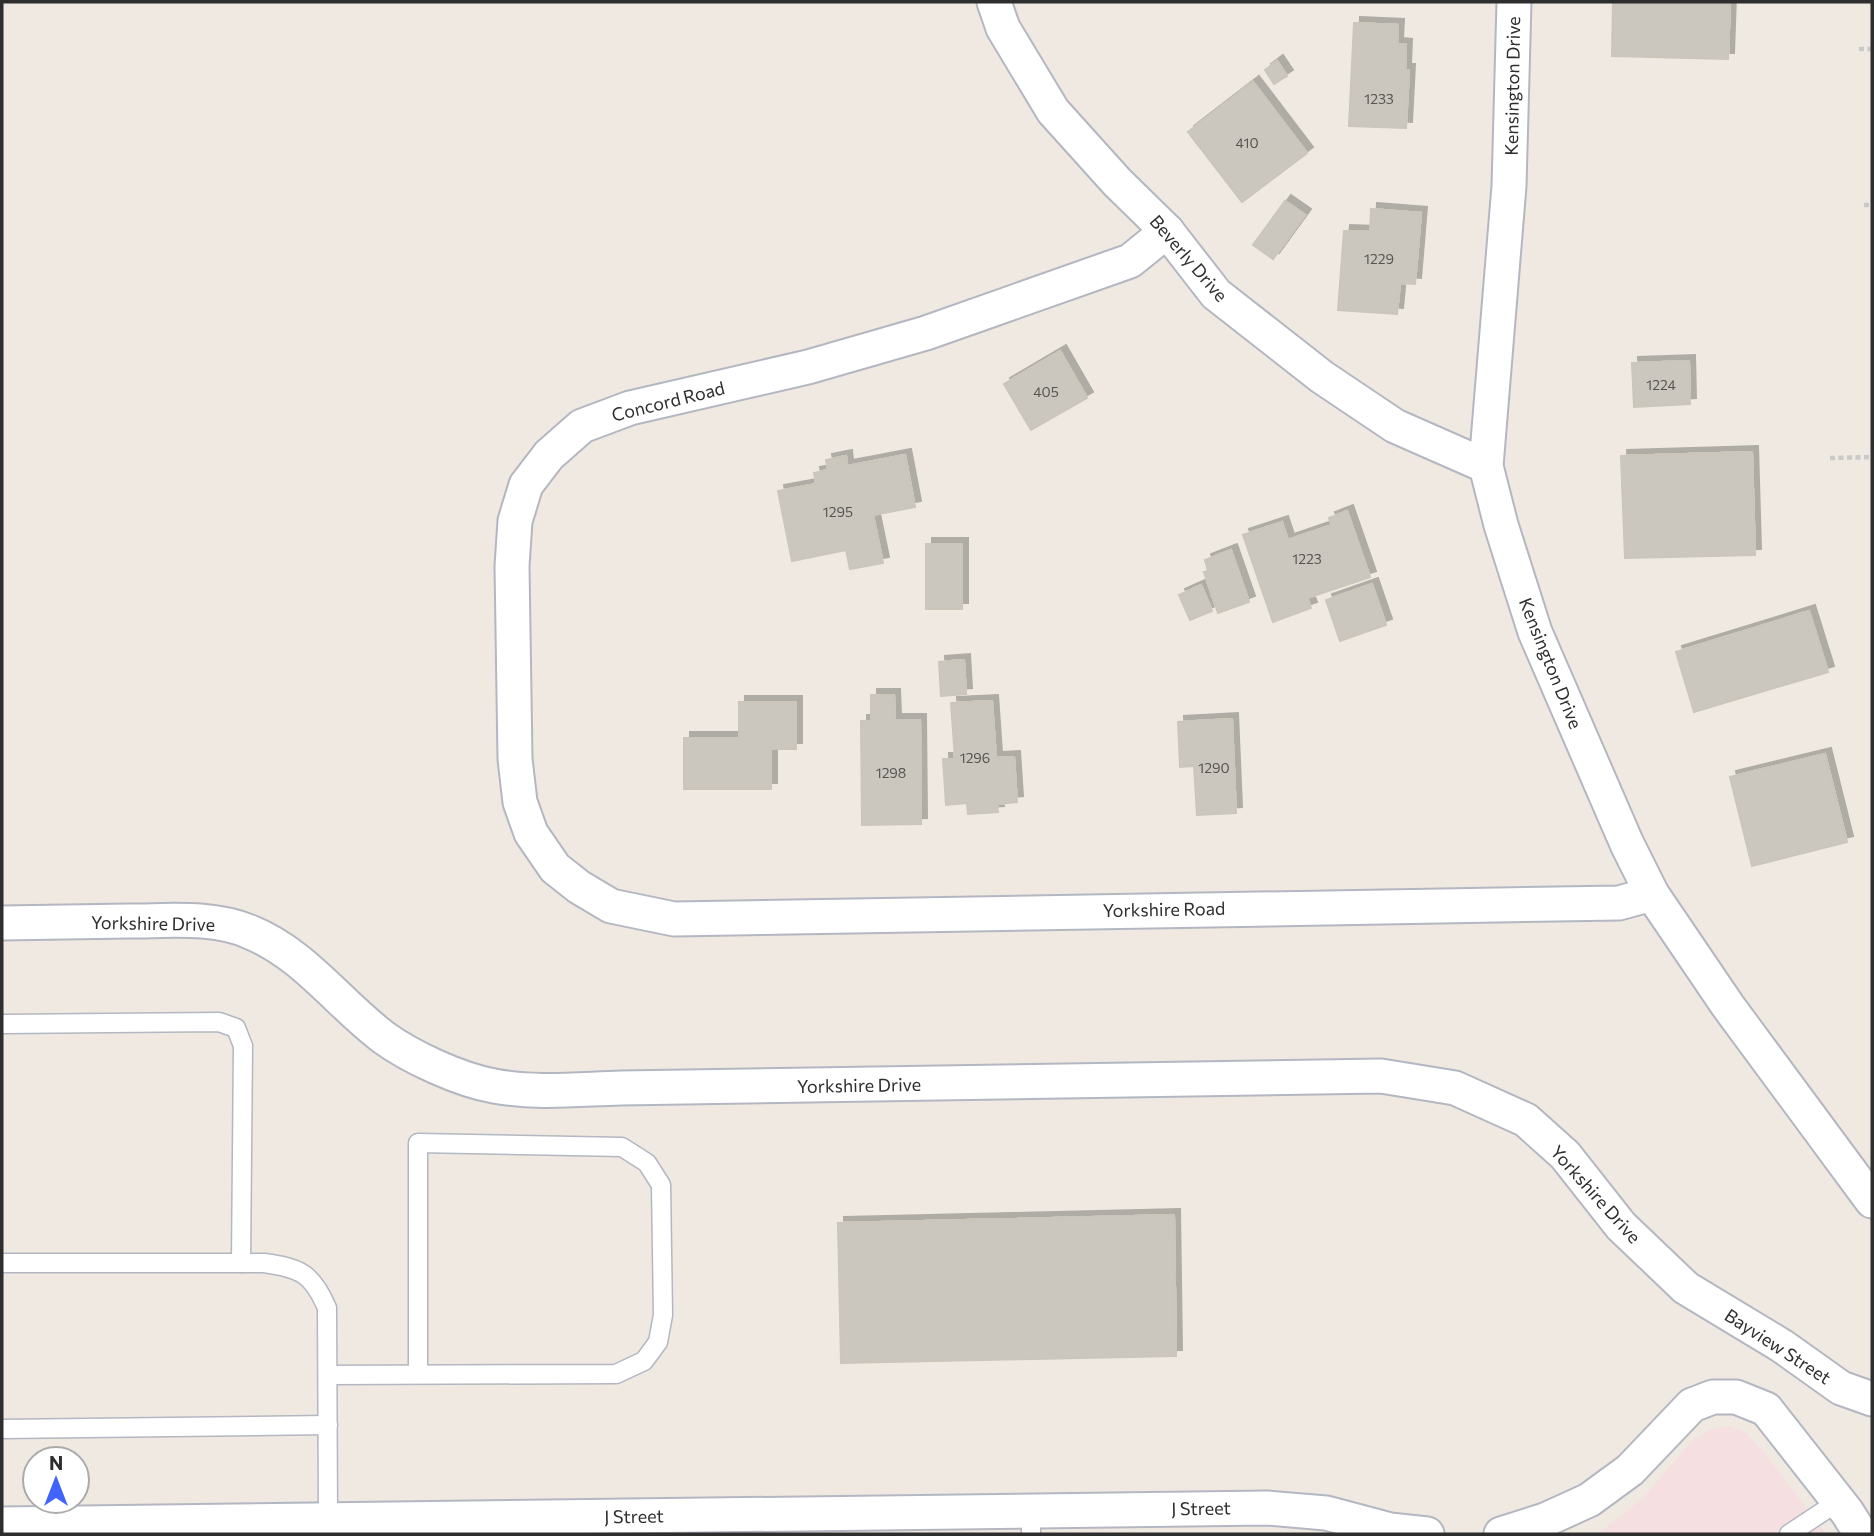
<svg xmlns="http://www.w3.org/2000/svg" width="1874" height="1536" font-family="Commissioner,sans-serif">
	<defs>
		<filter id="shadow"><feDropShadow dx="6" dy="-6" stdDeviation="0" flood-color="#0004"/></filter>
	</defs>
	<rect width="100%" height="100%" fill="#efe9e1"/>
	<path fill="#f5dfe0" d="M1729,1426L1745,1432L1763,1451L1826,1534H1598L1643,1498L1693,1440L1710,1430Z"/>
	<g fill="#cbc7bf" stroke="#cbc5ba" stroke-width="2" filter="url(#shadow)">
		<path d="M1613,2H1730L1728,59L1612,56Z"/>
		<path d="M1354,23L1398,25L1397,44L1406,45L1405,70H1409L1406,128L1349,126Z"/>
		<path d="M1277,61L1287,76L1274,84L1265,70Z"/>
		<path d="M1253,82L1307,153L1242,202L1188,132Z"/>
		<path d="M1285,201L1305,215L1273,259L1253,245Z"/>
		<path d="M1371,209L1421,213L1415,284L1400,283L1397,314L1338,310L1344,231L1370,232Z"/>
		<path d="M1060,351L1087,398L1031,430L1004,384Z"/>
		<path d="M1689,361L1690,404L1634,407L1632,363Z"/>
		<path d="M1752,452L1755,555L1625,558L1621,456Z"/>
		<path d="M905,455L915,507L873,515L883,563L850,569L846,550L792,561L778,491L816,484L814,473L828,470L826,460L846,456L847,466Z"/>
		<path d="M1347,511L1370,577L1307,598L1311,608L1273,622L1243,535L1282,522L1288,540L1332,525L1329,518Z"/>
		<rect x="926" y="544" width="36" height="65"/>
		<path d="M1231,550L1249,602L1218,613L1204,572L1208,571L1205,560Z"/>
		<path d="M1372,584L1386,625L1340,641L1326,600Z"/>
		<path d="M1201,585L1212,611L1190,620L1179,595Z"/>
		<path d="M1809,611L1828,672L1694,712L1676,652Z"/>
		<path d="M964,660L966,694L941,696L939,662Z"/>
		<path d="M871,695H894L895,720H920L921,824L862,825L861,721H871Z"/>
		<path d="M992,701L996,758L1014,757L1017,802L997,804L998,812L968,814L967,803L946,805L943,759H955L951,703Z"/>
		<path d="M739,702H796V749H771V789H684V738H739Z"/>
		<path d="M1232,719L1236,813L1197,815L1194,766L1180,767L1178,722Z"/>
		<path d="M1825,754L1847,842L1752,866L1730,777Z"/>
		<path d="M1174,1215L1176,1356L841,1363L838,1223Z"/>
	</g>
	<g fill="none" stroke-linecap="round" stroke-linejoin="round">
		<g stroke="#b4b7c1" stroke-width="21">
			<g id="service">
				<path d="M2,1024L219,1022L236,1028L243,1046L241,1263"/>
				<path d="M2,1263H264C300,1268 312,1273 327,1308L328,1520"/>
				<path d="M328,1375L616,1374L644,1361L658,1342L663,1315L661,1185L647,1163L622,1147L418,1143V1374"/>
				<path d="M2,1429L328,1425"/>
				<path d="M1031,1534V1511"/>
				<path d="M1789,1534L1839,1501"/>
			</g>
		</g>
		<g stroke="#b4b7c1" stroke-width="37">
			<g id="minor">
				<path d="M994,2L1003,28L1053,111L1117,182L1167,231L1216,294L1322,377L1395,426L1486,466"/>
				<path d="M1514,2L1509,186L1486,466L1501,525L1535,632L1627,844L1652,894L1728,1006L1872,1201"/>
				<path d="M1167,231L1130,261L926,333L808,367L630,408L582,426L549,455L526,485L515,521L512,566L515,759L520,802L531,833L555,868L579,887L611,906L674,919L1619,903L1652,894"/>
				<path d="M2,923C44,922 87,922 129,921C169,921 213,916 250,932C304,954 337,1002 383,1037C410,1057 460,1080 494,1086C535,1094 580,1089 621,1088L1381,1076L1455,1088L1526,1120L1565,1155L1621,1226L1686,1288L1782,1346L1841,1388L1872,1399"/>
				<path d="M2,1524L1267,1508L1326,1513L1390,1530L1427,1534"/>
				<path d="M1501,1534L1545,1520L1589,1500L1630,1470L1692,1405L1713,1397H1736L1766,1409L1847,1512L1861,1534"/>
			</g>
		</g>
		<g stroke="#c9c9c9" stroke-width="4.5" stroke-dasharray="5 3.5" stroke-linecap="butt">
			<path d="M1859,49H1872"/>
			<path d="M1864,205H1872"/>
			<path d="M1830,458L1872,457"/>
		</g>
		<use href="#service" stroke="#fff" stroke-width="18"/>
		<use href="#minor" stroke="#fff" stroke-width="33"/>
	</g>
	<g text-anchor="middle" dominant-baseline="central" stroke-width="5" stroke-linejoin="round" paint-order="stroke">
		<g font-size="14" fill="#555452">
			<text x="1379" y="98">1233</text>
			<text x="1247" y="142">410</text>
			<text x="1379" y="258">1229</text>
			<text x="1661" y="384">1224</text>
			<text x="1046" y="391">405</text>
			<text x="838" y="511">1295</text>
			<text x="1307" y="558">1223</text>
			<text x="975" y="757">1296</text>
			<text x="1214" y="767">1290</text>
			<text x="891" y="772">1298</text>
		</g>
		<g font-size="18" fill="#2e2e2e" stroke="#fff">
			<text transform="translate(1512 86) rotate(-89)">Kensington Drive</text>
			<text transform="translate(1189 258) rotate(49)">Beverly Drive</text>
			<text transform="translate(668 401) rotate(-14)">Concord Road</text>
			<text transform="translate(1551 663) rotate(68)">Kensington Drive</text>
			<text transform="translate(1164 909) rotate(-1)">Yorkshire Road</text>
			<text transform="translate(153 923) rotate(1)">Yorkshire Drive</text>
			<text transform="translate(859 1085) rotate(-1)">Yorkshire Drive</text>
			<text transform="translate(1596 1194) rotate(48)">Yorkshire Drive</text>
			<text transform="translate(1778 1346) rotate(33)">Bayview Street</text>
			<text transform="translate(1201 1508) rotate(-1)">J Street</text>
			<text transform="translate(634 1516) rotate(-1)">J Street</text>
		</g>
	</g>
	<rect width="1874" height="1536" fill="none" stroke="#2e2e2e" stroke-width="7"/>
	<g transform="translate(56 1480)"><circle r="33" fill="#ffffff" stroke="#ababab" stroke-width="2"/>
	<path d="M0-5L12 26L0 18L-12 26Z" fill="#4264fb"/>
	<text y="-10" font-size="19" font-weight="bold" text-anchor="middle" fill="#2e2e2e">N</text>
	</g>
</svg>
